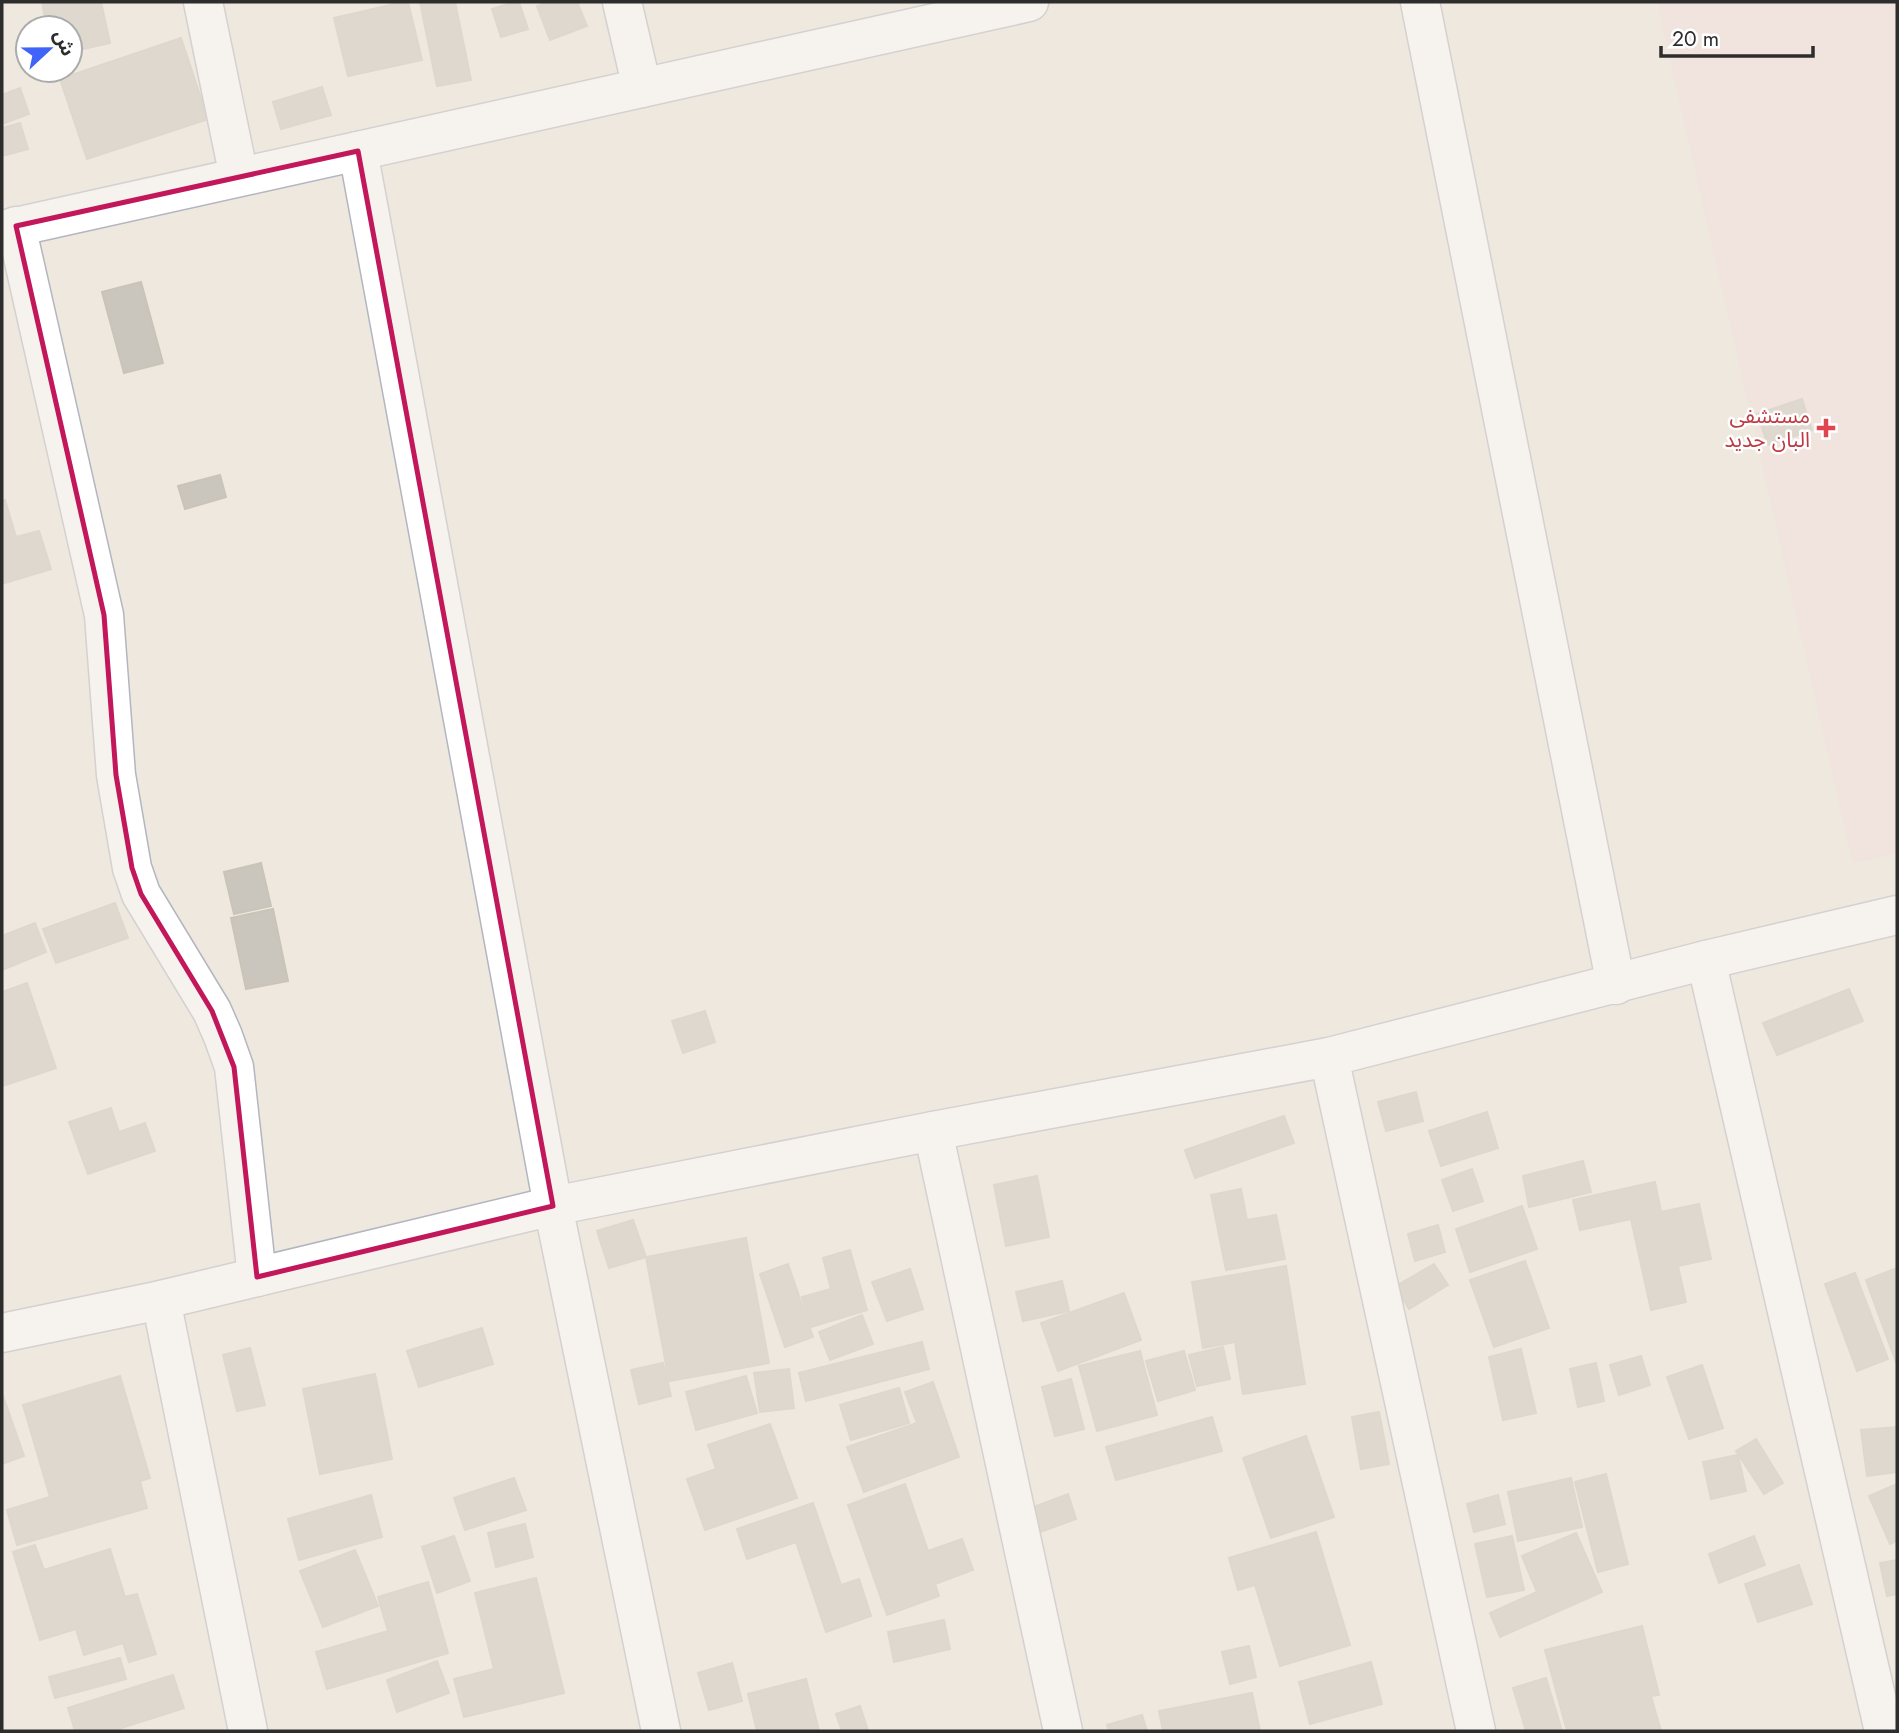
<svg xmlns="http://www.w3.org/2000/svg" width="1899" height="1733" font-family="Jost,'Noto Sans Arabic',sans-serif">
	<rect width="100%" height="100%" fill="#eee8df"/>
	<path fill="#f4ddde" d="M1657,2H1897V853L1853,863Z"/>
	<g fill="#cac6bd" stroke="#cac4b8" stroke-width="2">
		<path d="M42,2H101L110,43L70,52V28H47Z"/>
		<path d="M403,2H408L422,60L348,76L334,18Z"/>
		<path d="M420,2H455L471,80L437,86Z"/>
		<path d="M515,2H519L528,29L501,37L492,9Z"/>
		<path d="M548,2H577L587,26L550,40L537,6Z"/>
		<path d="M181,38L208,119L87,159L60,79Z"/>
		<path d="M322,87L331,115L281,129L273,102Z"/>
		<path d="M20,88L29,114L2,124V95Z"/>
		<path d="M20,123L28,149L2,156V128Z"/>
		<path d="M141,282L163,363L124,373L102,292Z"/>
		<path d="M1802,399L1812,430L1768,445L1757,414Z"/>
		<path d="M220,475L226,497L185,509L178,486Z"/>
		<path d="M5,500L16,537L39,531L51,569L2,584V501Z"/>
		<path d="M261,863L271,906L234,914L224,872Z"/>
		<path d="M115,903L128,938L56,963L43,929Z"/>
		<path d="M273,909L288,981L246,989L231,918Z"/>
		<path d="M35,923L46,952L2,970V936Z"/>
		<path d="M27,983L56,1068L2,1086V992Z"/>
		<path d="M1849,989L1863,1021L1777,1055L1763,1023Z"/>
		<path d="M705,1011L715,1042L683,1053L672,1021Z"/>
		<path d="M1416,1092L1423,1121L1386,1131L1378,1102Z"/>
		<path d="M111,1108L119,1132L145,1123L155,1151L88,1174L69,1122Z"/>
		<path d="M1487,1112L1498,1148L1441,1166L1429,1131Z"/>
		<path d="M1284,1116L1294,1143L1195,1178L1185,1150Z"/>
		<path d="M1583,1161L1591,1192L1529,1207L1523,1176Z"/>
		<path d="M1472,1169L1483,1201L1453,1211L1442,1180Z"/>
		<path d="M1037,1176L1049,1237L1006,1246L994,1185Z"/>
		<path d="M1655,1182L1661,1212L1699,1204L1711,1259L1678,1266L1686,1302L1651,1310L1631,1219L1580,1230L1573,1200Z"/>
		<path d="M1241,1189L1247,1220L1276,1215L1285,1259L1226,1270L1211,1195Z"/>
		<path d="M1522,1206L1537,1249L1470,1272L1456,1229Z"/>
		<path d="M633,1220L646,1257L609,1268L597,1231Z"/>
		<path d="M1438,1225L1445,1252L1415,1261L1408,1234Z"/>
		<path d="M746,1238L769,1363L669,1381L646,1257Z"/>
		<path d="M850,1250L867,1310L811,1327L802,1297L831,1289L823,1258Z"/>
		<path d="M1525,1261L1549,1328L1494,1347L1470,1280Z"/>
		<path d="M788,1264L813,1337L785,1347L760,1274Z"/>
		<path d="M1434,1264L1448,1285L1409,1309L1396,1286Z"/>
		<path d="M1286,1266L1305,1384L1243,1394L1235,1342L1203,1348L1192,1282Z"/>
		<path d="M1897,1268V1365L1866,1280Z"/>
		<path d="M910,1269L923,1309L887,1321L872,1282Z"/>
		<path d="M1855,1273L1888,1359L1857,1371L1825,1284Z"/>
		<path d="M1062,1281L1069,1311L1023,1321L1016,1292Z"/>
		<path d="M1124,1293L1141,1340L1058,1371L1041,1323Z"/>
		<path d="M862,1315L873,1344L830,1360L819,1332Z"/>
		<path d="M482,1328L493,1364L419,1387L407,1351Z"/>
		<path d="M922,1342L929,1369L806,1401L799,1373Z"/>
		<path d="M1223,1347L1230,1379L1197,1386L1189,1355Z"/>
		<path d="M250,1348L265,1405L237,1411L223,1355Z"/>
		<path d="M1521,1349L1536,1413L1503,1420L1489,1357Z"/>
		<path d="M1140,1351L1157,1415L1097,1431L1079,1366Z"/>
		<path d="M1184,1351L1195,1390L1158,1401L1146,1361Z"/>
		<path d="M1641,1356L1650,1385L1619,1395L1610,1365Z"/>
		<path d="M663,1363L671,1396L639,1404L631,1370Z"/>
		<path d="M1596,1363L1604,1401L1578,1407L1570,1369Z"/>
		<path d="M1702,1365L1723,1428L1689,1439L1667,1377Z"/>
		<path d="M789,1369L794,1408L760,1412L754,1373Z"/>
		<path d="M375,1374L392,1459L320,1474L303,1389Z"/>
		<path d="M120,1376L150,1478L140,1481L147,1508L17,1545L7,1510L50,1497L23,1405Z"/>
		<path d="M746,1376L757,1413L696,1430L686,1392Z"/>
		<path d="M1071,1379L1084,1429L1055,1436L1042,1387Z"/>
		<path d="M933,1382L959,1457L864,1492L847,1447L917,1423L905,1392Z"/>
		<path d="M899,1388L909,1423L851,1440L840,1405Z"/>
		<path d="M3,1396L24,1456L2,1464V1397Z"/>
		<path d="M1379,1412L1389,1464L1361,1469L1352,1417Z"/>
		<path d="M1212,1417L1222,1451L1116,1480L1106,1447Z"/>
		<path d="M770,1424L797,1498L705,1530L687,1479L716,1469L708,1445Z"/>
		<path d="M1897,1427V1472L1867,1476L1861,1430Z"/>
		<path d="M1306,1436L1334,1517L1271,1538L1243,1458Z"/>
		<path d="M1756,1439L1783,1483L1764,1494L1736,1451Z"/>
		<path d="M1738,1455L1746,1491L1711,1499L1703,1462Z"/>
		<path d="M1606,1474L1628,1564L1598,1572L1575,1482Z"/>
		<path d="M514,1478L526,1510L465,1530L454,1498Z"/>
		<path d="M1571,1478L1582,1527L1518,1541L1508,1492Z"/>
		<path d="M905,1484L928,1551L962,1539L973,1570L935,1584L939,1596L887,1615L848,1505Z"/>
		<path d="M1897,1484V1541L1890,1544L1869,1496Z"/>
		<path d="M1068,1494L1076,1519L1040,1532L1031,1508Z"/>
		<path d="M371,1495L382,1537L299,1560L288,1519Z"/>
		<path d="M1498,1495L1505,1524L1474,1532L1467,1504Z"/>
		<path d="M813,1503L841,1585L859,1579L871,1616L826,1632L796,1542L747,1559L737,1529Z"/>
		<path d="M525,1524L533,1557L496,1567L488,1533Z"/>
		<path d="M1316,1532L1350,1645L1280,1666L1255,1585L1238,1590L1229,1558Z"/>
		<path d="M1576,1533L1602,1592L1500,1637L1490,1613L1537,1592L1522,1556Z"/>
		<path d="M454,1536L470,1581L437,1593L422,1547Z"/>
		<path d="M1512,1536L1524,1590L1487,1597L1475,1544Z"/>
		<path d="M1754,1536L1765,1565L1719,1583L1709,1554Z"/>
		<path d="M35,1545L44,1570L110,1549L125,1597L137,1594L156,1654L129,1662L123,1643L84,1655L76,1629L40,1640L13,1552Z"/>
		<path d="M355,1550L378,1606L323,1627L300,1571Z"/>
		<path d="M1897,1560V1594L1887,1596L1880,1563Z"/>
		<path d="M1799,1565L1812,1604L1758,1622L1745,1584Z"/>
		<path d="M536,1578L564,1693L464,1717L454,1679L494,1669L475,1593Z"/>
		<path d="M428,1582L448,1653L327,1689L316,1652L388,1631L378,1597Z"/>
		<path d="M944,1620L950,1649L894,1662L888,1632Z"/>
		<path d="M1642,1626L1659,1695L1651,1696L1661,1731H1567L1545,1650Z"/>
		<path d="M1249,1646L1256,1677L1230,1684L1222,1652Z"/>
		<path d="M120,1658L126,1679L55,1698L49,1677Z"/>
		<path d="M437,1661L449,1693L397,1712L387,1680Z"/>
		<path d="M1371,1662L1382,1704L1310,1724L1299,1682Z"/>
		<path d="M732,1663L742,1701L709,1710L698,1673Z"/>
		<path d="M173,1675L184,1708L112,1731H75L68,1708Z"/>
		<path d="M1546,1678L1562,1731H1526L1513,1688Z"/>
		<path d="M806,1679L819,1731H757L748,1694Z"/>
		<path d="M1252,1693L1260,1731H1163L1159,1711Z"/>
		<path d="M860,1706L868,1731H842L836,1714Z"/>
		<path d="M1142,1715L1147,1731H1109L1107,1725Z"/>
	</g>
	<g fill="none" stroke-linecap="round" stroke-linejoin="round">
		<g stroke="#b3b6c0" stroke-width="41">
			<g id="street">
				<path d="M203,2L239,177"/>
				<path d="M622,2L642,88"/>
				<path d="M1420,2L1616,985"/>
				<path d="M358,151L553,1206L661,1731"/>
				<path d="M16,226L104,615L116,775L132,868L141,894L212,1011L223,1036L234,1067L257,1277"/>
				<path d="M2,230L1029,2"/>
				<path d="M1706,960L1884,1731"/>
				<path d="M1329,1057L1476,1731"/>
				<path d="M933,1131L1063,1731"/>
				<path d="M161,1300L248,1731"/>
				<path d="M2,1333L161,1300L553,1206L933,1131L1329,1057L1706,960L1897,915"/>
			</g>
		</g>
		<use href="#street" stroke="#fff" stroke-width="38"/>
	</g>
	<path d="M0 0H1899V1733H0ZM358,151L553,1206L257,1277L234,1067L212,1011L141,894L132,868L116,775L104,615L16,226Z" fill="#eee8df" fill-opacity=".55" fill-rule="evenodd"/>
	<path fill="none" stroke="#c2185b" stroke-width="5" stroke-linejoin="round" d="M358,151L553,1206L257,1277L234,1067L212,1011L141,894L132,868L116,775L104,615L16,226Z"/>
	<path fill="#e0444e" stroke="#fff" stroke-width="2.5" d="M1822.5 417.5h7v7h7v7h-7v7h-7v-7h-7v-7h7z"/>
	<g text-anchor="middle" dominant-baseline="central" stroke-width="5" stroke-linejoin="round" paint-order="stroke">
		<g font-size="21" fill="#be3a42" stroke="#fff" text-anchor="end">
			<text x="1810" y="416">مستشفى<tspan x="1810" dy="24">البان جديد</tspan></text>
		</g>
	</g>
	<rect width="1899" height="1733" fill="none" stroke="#2d2d2d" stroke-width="7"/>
	<g transform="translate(49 49) rotate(68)"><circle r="33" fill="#ffffff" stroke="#ababab" stroke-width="2"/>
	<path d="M0-5L12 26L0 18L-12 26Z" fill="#4063fa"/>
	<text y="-10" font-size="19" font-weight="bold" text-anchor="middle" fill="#2d2d2d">ش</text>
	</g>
	<path d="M1661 46v10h152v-10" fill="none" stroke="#2d2d2d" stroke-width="3.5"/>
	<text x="1672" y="46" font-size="21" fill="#2d2d2d" stroke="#ffffff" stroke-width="5" paint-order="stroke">20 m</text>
</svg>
